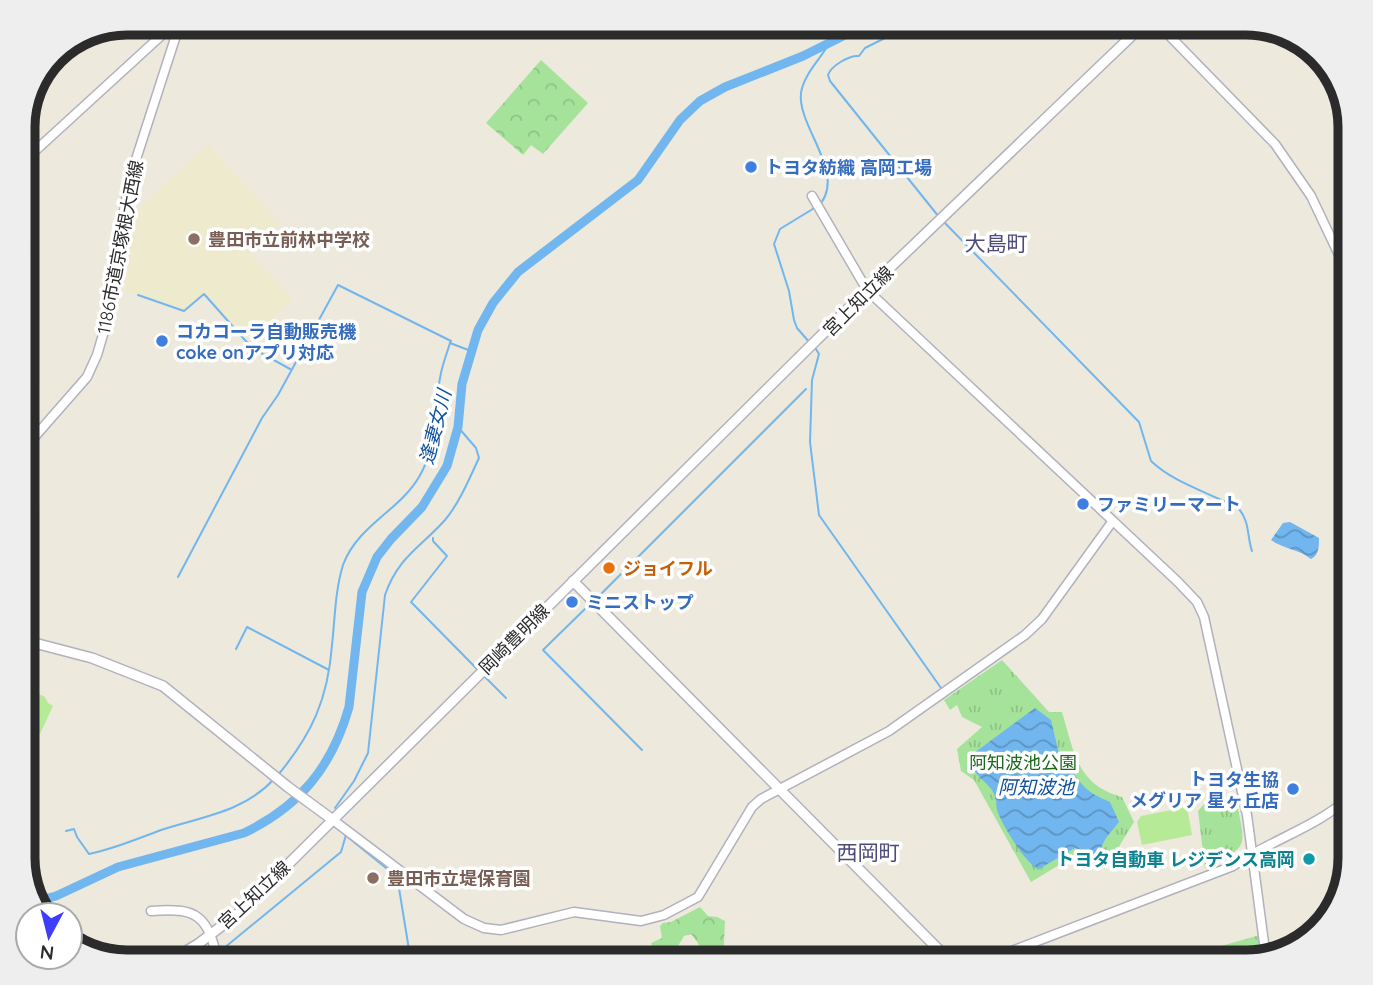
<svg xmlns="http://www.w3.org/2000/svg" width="1373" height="985" font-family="Quicksand,'Noto Sans JP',sans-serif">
	<defs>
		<pattern id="grass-tufts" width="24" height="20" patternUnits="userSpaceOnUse" patternTransform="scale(1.75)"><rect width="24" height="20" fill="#a5e39a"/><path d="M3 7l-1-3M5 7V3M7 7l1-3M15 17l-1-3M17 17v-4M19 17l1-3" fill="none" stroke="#8ec385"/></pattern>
		<pattern id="forest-crowns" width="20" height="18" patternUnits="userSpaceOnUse" patternTransform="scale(1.75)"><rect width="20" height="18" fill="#a5e39a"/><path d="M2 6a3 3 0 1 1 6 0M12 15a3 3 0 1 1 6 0" fill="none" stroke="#8ec385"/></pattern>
		<pattern id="water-waves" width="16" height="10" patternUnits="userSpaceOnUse" patternTransform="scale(1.75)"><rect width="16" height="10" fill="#71b6ee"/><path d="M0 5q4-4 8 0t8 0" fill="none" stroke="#5d94c1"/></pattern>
	</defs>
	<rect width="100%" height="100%" fill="#ede9dd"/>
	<path fill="#eeeacd" d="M208,144L280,224L249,254L293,299L249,342L204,293L184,311L123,290L118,281L128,218Z"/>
	<g fill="url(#grass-tufts)">
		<path d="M1002,660L1049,712H1062C1074,752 1077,785 1122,797L1134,822L1105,869L1074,856L1031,882L974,780L961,771L957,749L982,727L962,717L957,705L950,710L944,700Z"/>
		<path d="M1236,798C1245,848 1252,845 1205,868L1198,811L1204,804Z"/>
	</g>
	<g fill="url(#forest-crowns)">
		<path d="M541,60L588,103L543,154L531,145L523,155L486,123Z"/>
		<path d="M700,907L708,916L717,917L725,921L723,962H691L702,956L698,943L691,934L684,936L678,946L672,949L669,962H657L651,943L662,938L660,926L663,923L671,922Z"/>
		<path d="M1260,935L1263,958L1246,962H1203L1207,950Z"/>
	</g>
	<g fill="#b7ea96">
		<path d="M33,691L45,697L48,703L53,706L40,734L24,723L28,718L23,714V705Z"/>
		<path d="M1187,807L1192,835L1142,845L1137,822L1141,816Z"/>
	</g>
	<g fill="url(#water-waves)">
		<path d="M1290,522L1319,538C1319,546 1319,555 1311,559C1299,549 1283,549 1271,540L1283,523Z"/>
		<path d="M1035,708L1051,720L1059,754C1070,760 1072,773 1080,782C1088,792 1098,797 1110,802L1119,822L1106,838L1097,855L1075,848L1039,869C1026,865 1001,823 997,810C996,805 997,799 994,794C989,782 975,778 971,763L974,753Z"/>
	</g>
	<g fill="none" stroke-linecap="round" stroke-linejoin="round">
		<g stroke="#71b6ee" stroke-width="2">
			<path d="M915,23L865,48L859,56C849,55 831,66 828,75L830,81L939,217"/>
			<path d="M821,203C845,171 797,126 801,93C804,73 822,58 831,40"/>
			<path d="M943,221L1139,422L1151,461C1170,479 1195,488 1219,499C1225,502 1234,505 1239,509C1250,522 1247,537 1252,551"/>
			<path d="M138,295L184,311L204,294L252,348L290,369"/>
			<path d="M810,343L797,328L794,320L789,291L774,244L780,229L816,207"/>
			<path d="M814,346L819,354L812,380L810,442L819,515L941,688"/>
			<path d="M433,538V541L447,556L411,602L478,670"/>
			<path d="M178,577L262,418L278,395L338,285L451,341L450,343L471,351"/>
			<path d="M597,598L806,389"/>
			<path d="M590,604L543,650L642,750"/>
			<path d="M236,649L247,627L329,670"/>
			<path d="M485,677L506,698"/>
			<path d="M278,775C312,734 328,699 332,645C335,618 335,591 343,565C357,526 399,511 419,477C439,444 433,409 441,373C443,363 447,353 450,343"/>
			<path d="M335,808L354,781L368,753L385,595C398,557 420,548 445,520C460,502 469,479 479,458L476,448L458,427"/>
			<path d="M66,831L74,829L77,837L89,854C114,849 137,839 161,830C201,817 244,812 274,779"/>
			<path d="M344,834L391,872L398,882L411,962"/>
			<path d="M218,953L341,852L346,835"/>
			<path d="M206,962L213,956"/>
		</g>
		<path stroke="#71b6ee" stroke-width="9" d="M33,902L56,896L118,867L244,833C300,806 332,767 349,707L362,592L377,557L391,539L422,507L447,466L458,427L462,384L478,330L493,303L518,272L638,180L680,120L700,101L725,87L803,56L869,23"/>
		<g stroke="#b1b1bf" stroke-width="11">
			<g id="tertiary">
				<path d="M1157,23L1275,144L1311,196L1350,278"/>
				<path d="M23,162L175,23"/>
				<path d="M812,196L867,290L1178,582L1197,602L1204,617L1247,815L1266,958"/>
				<path d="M23,450L87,377L97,355L105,328L129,181L180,23"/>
				<path d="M333,820L464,919L484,928L501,930L574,912L641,921L664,915L698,897L752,807L761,799L889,731L1025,635L1042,619L1112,522"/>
				<path d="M151,911C198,907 208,916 218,962"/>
				<path d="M983,962L1233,866C1271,840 1316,827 1350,797"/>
			</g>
		</g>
		<g stroke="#b1b1bf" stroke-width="12">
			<g id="secondary">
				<path d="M573,581L951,962"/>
				<path d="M23,640L92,658L163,686L288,787L333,820"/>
				<path d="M168,962L198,944L240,912L872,285L1145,23"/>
			</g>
		</g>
		<use href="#tertiary" stroke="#fff" stroke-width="8"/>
		<use href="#secondary" stroke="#fff" stroke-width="9"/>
	</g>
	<g fill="#3f7fe0" stroke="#fff" stroke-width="2.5">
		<circle cx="751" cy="167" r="7"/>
		<circle cx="162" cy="341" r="7"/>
		<circle cx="1083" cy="504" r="7"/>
		<circle cx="572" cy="602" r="7"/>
		<circle cx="1293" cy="789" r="7"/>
	</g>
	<g fill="#8d6e63" stroke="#fff" stroke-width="2.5">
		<circle cx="194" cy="239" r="7"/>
		<circle cx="373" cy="878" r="7"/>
	</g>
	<circle fill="#e8710a" stroke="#fff" stroke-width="2.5" cx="609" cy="568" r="7"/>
	<circle fill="#0f9aa8" stroke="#fff" stroke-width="2.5" cx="1309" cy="859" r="7"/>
	<g text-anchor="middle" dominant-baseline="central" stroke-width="7" stroke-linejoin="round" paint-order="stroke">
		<g font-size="18" font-weight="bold" fill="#366cbe" stroke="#fff" text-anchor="start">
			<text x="765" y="167">トヨタ紡織 高岡工場</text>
			<text x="176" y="331">コカコーラ自動販売機<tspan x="176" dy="21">coke onアプリ対応</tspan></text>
			<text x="1097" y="504">ファミリーマート</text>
			<text x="586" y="602">ミニストップ</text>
			<text x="1279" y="779" text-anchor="end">トヨタ生協<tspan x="1279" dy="21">メグリア 星ヶ丘店</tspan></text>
		</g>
		<g font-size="18" font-weight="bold" fill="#785e54" stroke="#fff" text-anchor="start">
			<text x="208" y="239">豊田市立前林中学校</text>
			<text x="387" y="878">豊田市立堤保育園</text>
		</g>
		<g font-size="18" fill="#2b2b2b" stroke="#fff">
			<text transform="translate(120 247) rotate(-79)">1186市道京塚根大西線</text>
			<text transform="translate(858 301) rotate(-45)">宮上知立線</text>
			<text transform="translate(514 639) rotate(-45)">岡崎豊明線</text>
			<text transform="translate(254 895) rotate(-43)">宮上知立線</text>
		</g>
		<g font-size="18" font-weight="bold" fill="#c56008" stroke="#fff" text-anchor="start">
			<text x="623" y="568">ジョイフル</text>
		</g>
		<g font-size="18" fill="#1c691b" stroke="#fff">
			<text x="1023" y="762">阿知波池公園</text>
		</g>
		<g font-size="18" font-weight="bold" fill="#0d838f" stroke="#fff" text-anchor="end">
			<text x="1295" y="859">トヨタ自動車 レジデンス高岡</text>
		</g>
		<g font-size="19" font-style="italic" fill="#0e519c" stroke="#fff">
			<text transform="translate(435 427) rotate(-76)">逢妻女川</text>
			<text x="1036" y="787">阿知波池</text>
		</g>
		<g font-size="21" fill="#4c4b7c" stroke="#fff">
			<text x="996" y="243">大島町</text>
			<text x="868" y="852">西岡町</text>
		</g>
	</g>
	<path d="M0 0H1373V985H0ZM127 35H1246A92 92 0 0 1 1338 127V858A92 92 0 0 1 1246 950H127A92 92 0 0 1 35 858V127A92 92 0 0 1 127 35Z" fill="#eee" fill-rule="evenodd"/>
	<path fill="none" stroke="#2b2b2b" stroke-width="9" d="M127 35H1246A92 92 0 0 1 1338 127V858A92 92 0 0 1 1246 950H127A92 92 0 0 1 35 858V127A92 92 0 0 1 127 35Z"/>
	<g transform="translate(49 936) rotate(187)"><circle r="33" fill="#ffffff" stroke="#aaaaaa" stroke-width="2"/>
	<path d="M0-5L12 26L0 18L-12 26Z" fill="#3e3ef9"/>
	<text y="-10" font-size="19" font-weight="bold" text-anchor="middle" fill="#2b2b2b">N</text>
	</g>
</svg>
